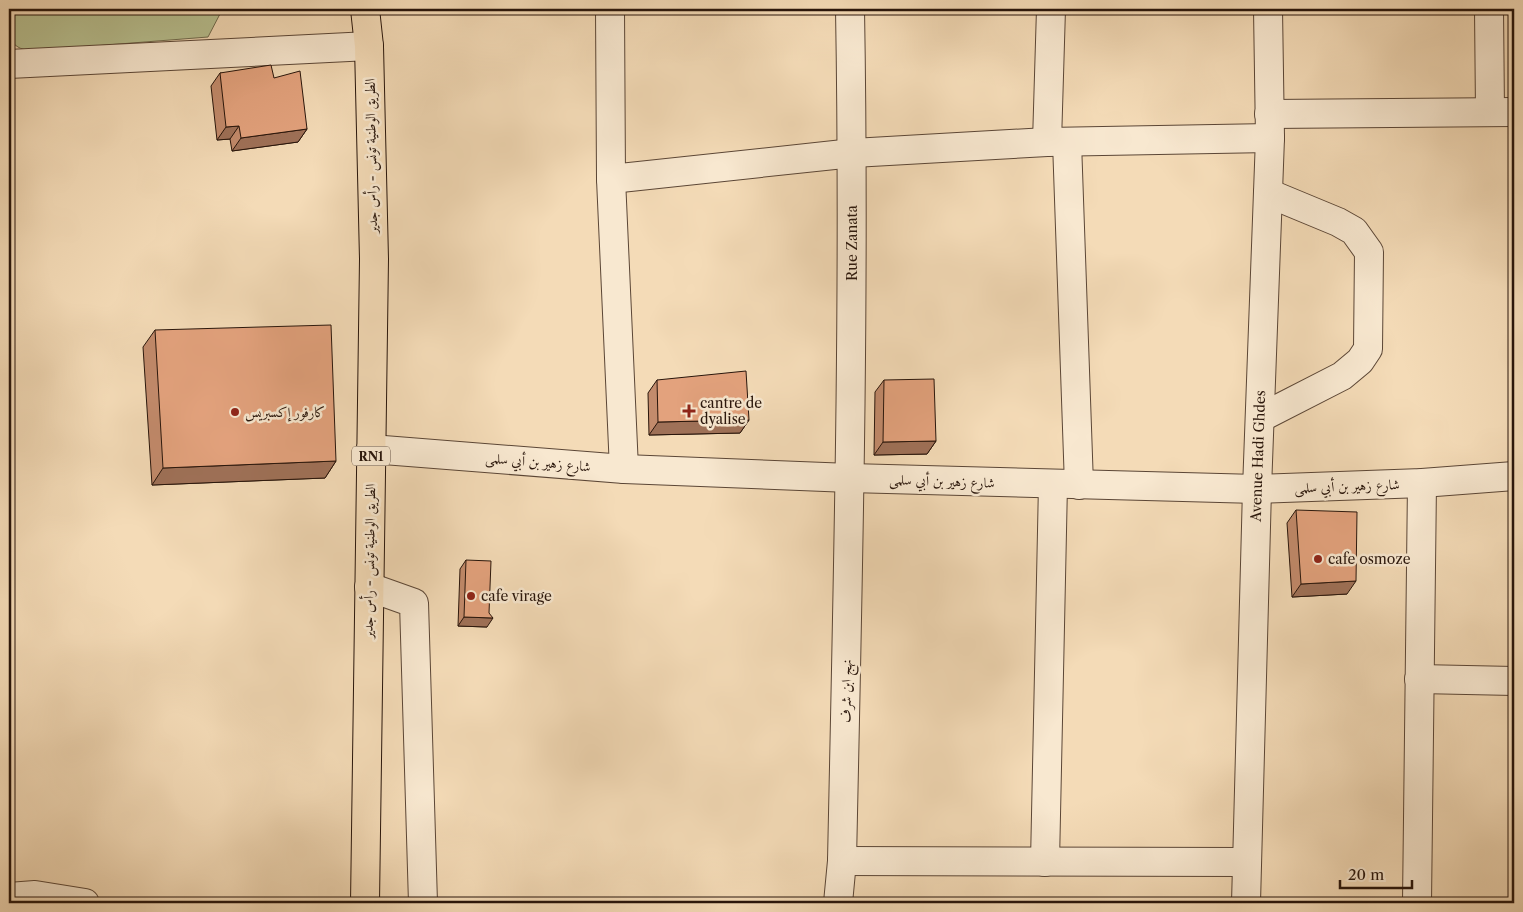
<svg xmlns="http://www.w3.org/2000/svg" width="1523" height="912" font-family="'Libre Caslon Text',Amiri,serif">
	<rect width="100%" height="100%" fill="#f4dbb7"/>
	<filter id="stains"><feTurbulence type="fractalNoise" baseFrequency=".004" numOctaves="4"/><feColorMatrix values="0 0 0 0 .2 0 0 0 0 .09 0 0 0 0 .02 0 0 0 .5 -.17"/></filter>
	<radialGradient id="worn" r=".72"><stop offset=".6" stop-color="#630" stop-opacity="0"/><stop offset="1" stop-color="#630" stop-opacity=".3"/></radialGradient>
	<path fill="#b8c191" stroke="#706b4e" d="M9,9H221V12L208,37L30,51C26,50 21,49 18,47C6,40 9,21 9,9Z"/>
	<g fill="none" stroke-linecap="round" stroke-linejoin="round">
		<g stroke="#5b4636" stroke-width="30">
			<g id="minor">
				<path d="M610,9L611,179L624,469"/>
				<path d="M1489,9L1490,112"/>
				<path d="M9,64L369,46"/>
				<path d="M1269,114L1514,112"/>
				<path d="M1047,142L1051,9"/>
				<path d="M1067,142L1079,485"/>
				<path d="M611,179L853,153L1047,142L1270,138"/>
				<path d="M1260,418L1342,376L1360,361L1368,349L1369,252L1354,231L1338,222L1268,193"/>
				<path d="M371,449L624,469L850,478L1257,489L1422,483L1514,476"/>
				<path d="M369,587L414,603L423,903"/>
				<path d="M1419,679L1514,681"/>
				<path d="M842,861L1247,862"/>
				<path d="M1045,862L1053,484"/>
				<path d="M9,897L35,895L85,903"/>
				<path d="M838,903L842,861C848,577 855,293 850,9"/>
				<path d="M1246,903L1257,489L1270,138L1268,9"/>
				<path d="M1417,903L1422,483"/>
			</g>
		</g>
		<g stroke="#28150b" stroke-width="30">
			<path id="major" d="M365,903L374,259L369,46L365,9"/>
		</g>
		<use href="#minor" stroke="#f8e8d0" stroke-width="28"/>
		<use href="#major" stroke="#f4dbb7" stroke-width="28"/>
	</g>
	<g fill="#c38b6c" stroke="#28150b">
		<path d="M220,73L274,78L307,129L298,142L232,151L230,139L217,140L211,86Z"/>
		<path d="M155,330L336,461L325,478L152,485L143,347Z"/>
		<path d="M657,380L749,420L740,433L649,435L648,393Z"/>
		<path d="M884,380L936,441L927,454L874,455L875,392Z"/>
		<path d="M1296,510L1347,594L1292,597L1287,523Z"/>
		<path d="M466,560L487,627L458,626L460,569Z"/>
	</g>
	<g fill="#9f7158" stroke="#28150b">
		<path d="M239,126L230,139L217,140L226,127Z"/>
		<path d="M307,129L298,142L232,151L241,138Z"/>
		<path d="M749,420L740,433L649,435L658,422Z"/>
		<path d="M936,441L927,454L874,455L883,442Z"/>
		<path d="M336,461L325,478L152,485L163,468Z"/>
		<path d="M1356,581L1347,594L1292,597L1301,584Z"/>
		<path d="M464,617L493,618L487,627L458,626Z"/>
	</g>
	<g fill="#e3a27d" stroke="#28150b">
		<path d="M271,65L274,78L300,71L307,129L241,138L239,126L226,127L220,73Z"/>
		<path d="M331,325L336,461L163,468L155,330Z"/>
		<path d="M746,371L749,420L658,422L657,380Z"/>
		<path d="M934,379L936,441L883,442L884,380Z"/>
		<path d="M1296,510L1357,512L1356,581L1301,584Z"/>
		<path d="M466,560L491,561L489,613L493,618L464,617Z"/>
	</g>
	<g fill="#8f2418" stroke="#f8e8d0" stroke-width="2">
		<path d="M686.5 403.5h5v5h5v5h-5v5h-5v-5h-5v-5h5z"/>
		<circle cx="235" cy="412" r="5"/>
		<circle cx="1318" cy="559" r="5"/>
		<circle cx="471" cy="596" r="5"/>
	</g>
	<g text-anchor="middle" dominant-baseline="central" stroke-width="5" stroke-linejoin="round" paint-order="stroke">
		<rect fill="#f8e8d0" stroke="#665446" stroke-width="1" x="352" y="446.5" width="38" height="19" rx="4"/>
		<g font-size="12" font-weight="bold" fill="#28150b">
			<text x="371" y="456">RN1</text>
		</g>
		<g font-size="14" fill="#28150b" stroke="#f8e8d0">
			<text transform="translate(371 156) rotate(-91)">الطريق الوطنية تونس - رأس جدير</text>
			<text transform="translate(852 243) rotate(-90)">Rue Zanata</text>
			<text transform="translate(1258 456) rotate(-88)">Avenue Hadi Ghdes</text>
			<text transform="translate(538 462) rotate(5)">شارع زهير بن أبي سلمى</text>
			<text transform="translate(942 481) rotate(2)">شارع زهير بن أبي سلمى</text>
			<text transform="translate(1347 486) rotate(-2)">شارع زهير بن أبي سلمى</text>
			<text transform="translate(369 561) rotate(-89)">الطريق الوطنية تونس - رأس جدير</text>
			<text transform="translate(846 691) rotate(-89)">نهج ابن شرف</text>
		</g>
		<g font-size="14" fill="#28150b" stroke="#f8e8d0" text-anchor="start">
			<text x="700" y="403">cantre de<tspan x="700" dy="16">dyalise</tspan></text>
			<text x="245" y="412">كارفور إكسبريس</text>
			<text x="1328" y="559">cafe osmoze</text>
			<text x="481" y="596">cafe virage</text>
		</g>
	</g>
	<rect width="1523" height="912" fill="none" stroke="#f4dbb7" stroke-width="30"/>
	<rect x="10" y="10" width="1503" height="892" fill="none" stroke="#28150b" stroke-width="2.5"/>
	<rect x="15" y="15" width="1493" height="882" fill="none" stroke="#28150b"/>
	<path d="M1340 880v8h72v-8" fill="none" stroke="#28150b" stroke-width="2.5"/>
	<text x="1348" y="880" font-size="15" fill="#28150b" stroke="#f8e8d0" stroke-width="4" paint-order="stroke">20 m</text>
	<rect width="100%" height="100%" filter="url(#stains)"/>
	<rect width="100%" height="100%" fill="url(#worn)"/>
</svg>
